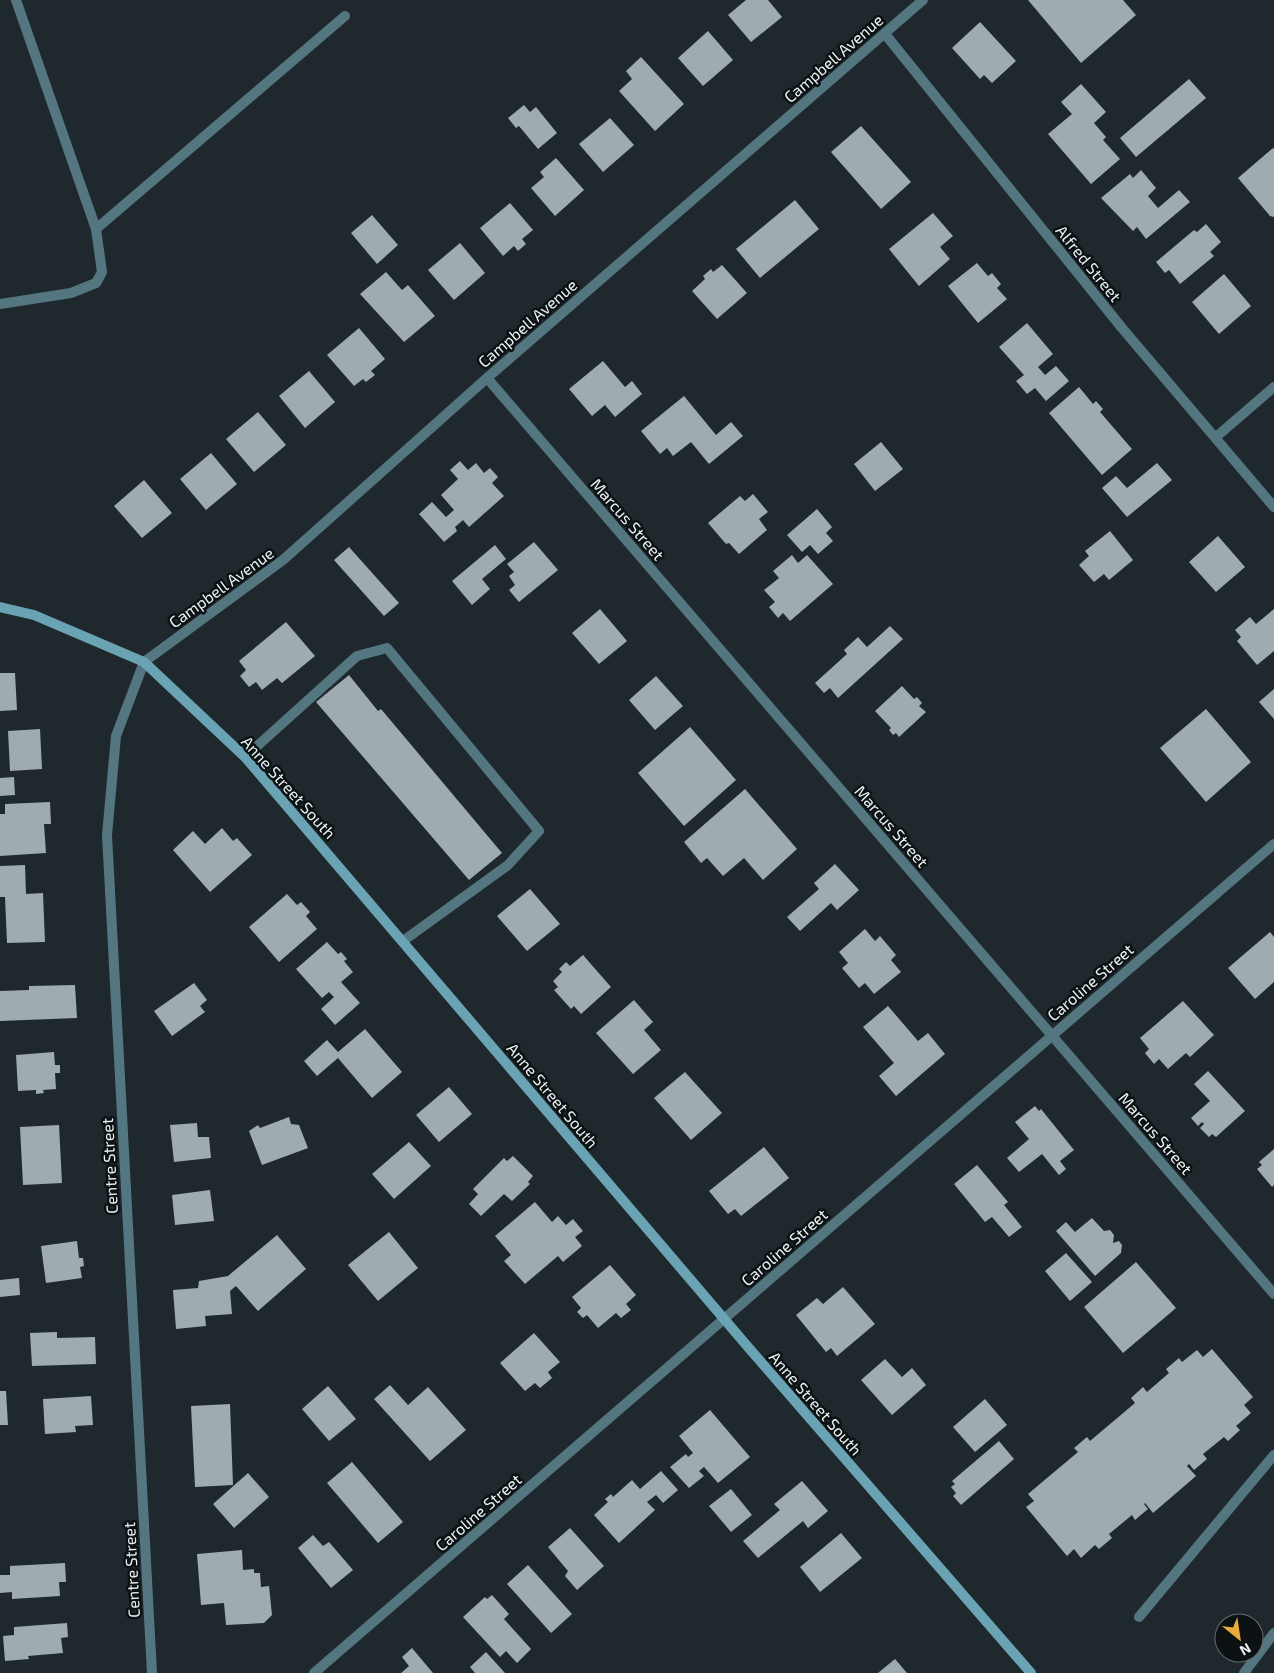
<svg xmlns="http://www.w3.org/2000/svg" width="1274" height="1673" font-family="'Exo 2',sans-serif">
	<rect width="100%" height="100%" fill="#1f292d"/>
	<g fill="#9eabaf">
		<path d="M746,0H768L782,17L751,42L728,15Z"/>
		<path d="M1028,0H1123L1136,15L1081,63Z"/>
		<path d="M980,22L1016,61L992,83L984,75L980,79L952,48Z"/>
		<path d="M708,31L733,60L703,86L678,58Z"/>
		<path d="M641,57L684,104L655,131L619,91L632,79L626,71Z"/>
		<path d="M1189,79L1206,98L1136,157L1120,138Z"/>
		<path d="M1081,84L1106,112L1094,123L1106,137L1103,140L1120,159L1091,184L1048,134L1072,114L1061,102Z"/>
		<path d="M524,105L530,112L536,107L557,133L538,149L519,126L516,128L508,118Z"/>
		<path d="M610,118L634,145L603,172L579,144Z"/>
		<path d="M861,126L911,182L881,209L831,152Z"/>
		<path d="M1273,148L1274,149V217L1270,216L1238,178Z"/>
		<path d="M556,158L584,190L555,216L531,188L544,177L540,172Z"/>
		<path d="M1141,170L1156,188L1148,196L1158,208L1179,190L1190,202L1146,239L1137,227L1133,231L1101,198L1130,174L1133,178Z"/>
		<path d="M795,200L819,229L760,278L736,249Z"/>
		<path d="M510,203L533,230L522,239L526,244L518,251L514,246L503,256L480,228Z"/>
		<path d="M933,213L953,236L940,247L950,259L919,286L889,249Z"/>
		<path d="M372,215L398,245L377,264L351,233Z"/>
		<path d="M1206,224L1221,242L1210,252L1214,256L1180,284L1169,270L1165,273L1156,262L1194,230L1197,232Z"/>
		<path d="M460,243L485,273L454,300L428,270Z"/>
		<path d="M977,263L988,276L992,273L1001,284L997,288L1007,299L978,323L948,286Z"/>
		<path d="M722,265L747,293L717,319L692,291L705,279L703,276L711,269L713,272Z"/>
		<path d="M386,272L402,290L408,285L435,316L404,342L360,294Z"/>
		<path d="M1224,274L1251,306L1219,334L1192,302Z"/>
		<path d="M1027,323L1053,354L1038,367L1045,375L1056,366L1069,381L1046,401L1035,388L1027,394L1016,381L1024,375L999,347Z"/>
		<path d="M359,328L385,359L371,371L375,375L366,382L363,379L354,386L327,355Z"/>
		<path d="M603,361L625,387L632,381L642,394L615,417L605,405L592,416L569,389Z"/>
		<path d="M309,371L335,402L305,428L279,396Z"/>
		<path d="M1079,387L1093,404L1096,401L1103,409L1100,412L1132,449L1102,475L1049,413Z"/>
		<path d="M684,396L716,435L731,422L743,436L709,464L691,442L673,456L667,448L660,454L641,431Z"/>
		<path d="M258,412L286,445L254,472L226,439Z"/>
		<path d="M881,442L903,469L875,491L854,464Z"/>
		<path d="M211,453L237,484L206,510L180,479Z"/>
		<path d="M460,461L468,470L476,463L484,473L490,468L498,477L492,483L504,496L469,527L463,520L455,527L457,531L444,542L419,514L432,502L446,517L454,510L441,495L458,479L450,470Z"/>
		<path d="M1157,463L1172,480L1127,517L1102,488L1116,476L1127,488Z"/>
		<path d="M144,480L172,513L142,538L114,506Z"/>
		<path d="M753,494L768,512L759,519L767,530L739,554L729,543L726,544L708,523L740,496L745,501Z"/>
		<path d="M817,509L832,527L826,533L833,541L818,554L810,545L802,552L787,535Z"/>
		<path d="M1110,531L1133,560L1109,580L1104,574L1094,582L1079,565L1089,556L1085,551Z"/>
		<path d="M1218,536L1245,567L1216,592L1189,562Z"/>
		<path d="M534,542L558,570L519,602L509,590L515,585L509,576L514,572L507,564Z"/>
		<path d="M495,545L506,559L482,579L490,589L472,605L452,581Z"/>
		<path d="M349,547L399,603L384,616L334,560Z"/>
		<path d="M792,555L798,563L807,555L833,584L790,621L783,613L778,618L769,607L775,602L764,590L779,578L773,571Z"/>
		<path d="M600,609L627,641L599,664L572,633Z"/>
		<path d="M1274,609V651L1257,665L1237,641L1241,637L1235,630L1250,617L1256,624Z"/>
		<path d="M286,622L315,656L282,683L277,678L262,690L256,682L249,687L240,676L246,670L239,661Z"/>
		<path d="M890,626L903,639L838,698L830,688L824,693L815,683L847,654L844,650L858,637L867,647Z"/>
		<path d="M0,673H15L17,710L0,711Z"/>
		<path d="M349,675L378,711L381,709L502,853L469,880L316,702Z"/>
		<path d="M656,676L683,706L655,730L629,700Z"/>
		<path d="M902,686L914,699L917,697L922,703L919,706L926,712L899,737L896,733L893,735L889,730L891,728L875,711Z"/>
		<path d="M1274,689V719L1259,702Z"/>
		<path d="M1206,709L1251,762L1206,802L1160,748Z"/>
		<path d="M690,727L736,780L684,826L638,773Z"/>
		<path d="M40,729L42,769L10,771L8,731Z"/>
		<path d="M14,777L15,795L0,796V778Z"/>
		<path d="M745,789L797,849L763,880L744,858L723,876L707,858L701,863L684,842Z"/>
		<path d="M50,802L51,824H44L46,853L0,856V814H5V804Z"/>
		<path d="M222,828L233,841L237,838L252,855L210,892L173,850L193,831L205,844Z"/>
		<path d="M835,864L859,890L837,910L831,903L800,931L787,917L819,889L814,883Z"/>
		<path d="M25,865L26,894L43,893L45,942L7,943L5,897H0V866Z"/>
		<path d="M530,889L560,924L527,951L497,916Z"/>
		<path d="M287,894L297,905L301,902L310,912L306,916L317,929L279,962L249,927Z"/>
		<path d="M865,929L875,941L880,936L896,955L891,960L901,972L874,994L865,983L859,988L842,968L848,963L839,952Z"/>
		<path d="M1270,932L1274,937V982L1255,999L1228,968Z"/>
		<path d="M327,942L338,954L341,952L347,959L344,961L353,972L341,982L360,1003L335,1025L321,1009L334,997L329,992L322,998L296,969Z"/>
		<path d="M583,955L611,987L581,1014L574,1006L571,1009L554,990L558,987L553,981L562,972L559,969L566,962L570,966Z"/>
		<path d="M194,983L207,1000L200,1006L205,1012L172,1036L154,1011Z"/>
		<path d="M75,985L77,1018L0,1021V991L29,990V986Z"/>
		<path d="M634,1000L653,1022L644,1030L661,1050L633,1074L596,1033Z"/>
		<path d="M1183,1001L1214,1035L1190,1057L1186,1053L1168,1069L1159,1059L1154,1064L1145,1053L1149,1049L1140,1038Z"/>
		<path d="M888,1006L918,1041L928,1033L945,1054L896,1096L879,1076L894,1063L863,1027Z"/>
		<path d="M365,1029L402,1072L372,1098L338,1058L317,1076L304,1061L327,1040L338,1052Z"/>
		<path d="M54,1052L55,1065H60V1073H55L56,1089L43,1090L44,1093L36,1094V1090L18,1091L16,1055Z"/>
		<path d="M1208,1071L1245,1111L1216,1137L1212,1134L1209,1137L1200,1128L1204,1124L1202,1122L1198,1126L1191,1118L1210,1101L1194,1084Z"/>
		<path d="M685,1072L722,1113L691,1140L654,1098Z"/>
		<path d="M449,1087L472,1114L439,1142L416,1115Z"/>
		<path d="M1035,1106L1039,1111L1041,1109L1074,1150L1060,1161L1066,1169L1059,1175L1042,1154L1019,1172L1007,1158L1029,1139L1015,1122Z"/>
		<path d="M289,1117L291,1124L299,1125L308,1148L262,1165L249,1131L258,1125L260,1128Z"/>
		<path d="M197,1123L198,1137H209L211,1158L174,1162L170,1125Z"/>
		<path d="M59,1125L62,1183L23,1185L20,1127Z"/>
		<path d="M409,1142L431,1166L394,1199L372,1174Z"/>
		<path d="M764,1147L789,1178L741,1216L735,1209L728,1214L709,1191Z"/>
		<path d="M1274,1149V1185L1272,1187L1257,1169L1262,1165L1259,1162Z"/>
		<path d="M513,1156L533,1176L528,1182L530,1184L512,1201L504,1194L481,1216L469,1204L478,1194L473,1189L504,1158L507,1161Z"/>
		<path d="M977,1165L1008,1202L1004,1205L1022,1227L1009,1237L992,1217L985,1222L954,1184Z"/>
		<path d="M210,1190L214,1221L175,1225L172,1195Z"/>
		<path d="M535,1202L552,1222L558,1216L566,1225L573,1219L583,1231L575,1237L582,1246L563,1262L558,1256L525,1284L504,1261L511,1255L495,1236Z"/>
		<path d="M1092,1218L1104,1231L1110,1230L1114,1235L1113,1243L1119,1241L1122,1245L1121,1253L1095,1276L1056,1231L1066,1222L1075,1232Z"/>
		<path d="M389,1232L418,1268L378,1301L348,1265Z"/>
		<path d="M277,1235L306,1269L258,1311L236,1286L230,1291L232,1314L205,1316L206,1326L176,1329L173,1290L198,1288L199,1281L228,1276Z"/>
		<path d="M77,1241L79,1258H83L84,1266L80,1267L82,1278L46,1283L41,1246Z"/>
		<path d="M1066,1253L1092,1282L1070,1301L1045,1271Z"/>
		<path d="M1136,1262L1176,1308L1123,1353L1084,1307Z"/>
		<path d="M610,1265L636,1295L626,1304L631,1310L621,1318L616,1313L598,1328L587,1315L583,1318L577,1312L581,1308L572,1297Z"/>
		<path d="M19,1278L20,1295L0,1297V1280Z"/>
		<path d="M843,1287L875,1324L837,1356L831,1348L826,1352L796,1315L817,1298L823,1304Z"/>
		<path d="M57,1332V1338L95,1337L96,1364L32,1366L30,1333Z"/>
		<path d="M534,1333L560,1362L548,1372L552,1378L540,1388L535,1383L525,1391L500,1363Z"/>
		<path d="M1212,1349L1253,1397L1244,1405L1251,1413L1236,1426L1240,1430L1228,1441L1224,1437L1203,1454L1207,1459L1194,1470L1189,1464L1187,1466L1196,1476L1153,1513L1145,1503L1144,1504L1148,1509L1135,1520L1132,1515L1109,1534L1112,1538L1099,1549L1095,1545L1081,1558L1074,1549L1067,1556L1026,1507L1034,1501L1028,1494L1078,1452L1074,1448L1087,1437L1090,1441L1135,1403L1131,1398L1143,1387L1147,1392L1169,1373L1166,1369L1179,1358L1182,1362L1197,1350L1203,1357Z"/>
		<path d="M885,1359L902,1377L912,1368L926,1385L892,1415L861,1380Z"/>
		<path d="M390,1385L408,1405L428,1387L466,1430L430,1461L374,1399Z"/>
		<path d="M328,1386L356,1419L329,1441L302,1409Z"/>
		<path d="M0,1391H6L8,1425H0Z"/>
		<path d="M91,1396L93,1425L75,1426L76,1432L45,1434L43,1399Z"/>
		<path d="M985,1399L1007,1425L975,1452L953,1427Z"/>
		<path d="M230,1404L233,1485L195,1487L191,1406Z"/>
		<path d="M710,1410L750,1457L718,1483L704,1467L699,1471L704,1476L689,1488L670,1467L686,1454L688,1457L693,1453L679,1436Z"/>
		<path d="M999,1441L1014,1459L961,1505L953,1496L956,1493L951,1487L955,1484L952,1481Z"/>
		<path d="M352,1462L403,1522L378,1543L327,1483Z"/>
		<path d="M661,1471L678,1490L663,1503L656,1495L647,1502L655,1510L619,1543L594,1515L608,1502L605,1499L611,1494L613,1497L632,1480L640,1489Z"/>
		<path d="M248,1473L269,1497L234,1528L213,1504Z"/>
		<path d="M802,1481L828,1511L808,1528L803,1521L758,1558L743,1541L780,1510L774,1504Z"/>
		<path d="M731,1489L752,1515L731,1532L709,1506Z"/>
		<path d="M570,1528L604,1566L577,1590L565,1576L568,1571L548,1547Z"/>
		<path d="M841,1533L862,1558L820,1592L800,1567Z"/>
		<path d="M313,1535L323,1546L329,1542L353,1570L331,1588L298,1548Z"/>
		<path d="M242,1550L243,1570L254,1569V1573H260L261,1587L269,1586L272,1615L264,1623L226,1625L224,1603L201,1605L197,1554Z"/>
		<path d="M65,1563L66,1582H59L60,1596L12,1599V1592L0,1593V1575H10V1566Z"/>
		<path d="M528,1565L572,1614L551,1633L507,1584Z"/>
		<path d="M492,1595L509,1614L504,1619L531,1649L517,1663L506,1651L500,1657L463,1617L485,1597L487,1599Z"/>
		<path d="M67,1623L68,1637L61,1638L63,1653L28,1656L29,1659L5,1661L3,1636L14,1635V1627Z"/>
		<path d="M412,1648L433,1673H401L409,1666L402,1657Z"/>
		<path d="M486,1652L505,1673H475L470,1667Z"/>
		<path d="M895,1659L907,1673H878Z"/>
	</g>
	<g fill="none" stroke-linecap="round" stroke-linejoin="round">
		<g stroke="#537681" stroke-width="10">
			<path d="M96,229L345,16"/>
			<path d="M0,304L71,293L96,283L102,272L96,229L16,0"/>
			<path d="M245,757L357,656L387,648L539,831L508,865L403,941"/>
			<path d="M1139,1617L1274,1455"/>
		</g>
		<g stroke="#537681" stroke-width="10">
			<path d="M885,34L1122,328L1274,507"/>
			<path d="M487,378L1274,1294"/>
			<path d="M1216,437L1274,387"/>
			<path d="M152,1673L107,835L116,736L144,662L283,560L487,378L923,0"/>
			<path d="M314,1673L1274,844"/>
			<path d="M1244,1673L1274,1633"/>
		</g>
		<path stroke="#69a3b4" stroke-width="10" d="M0,607L34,615L144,662L245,757L748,1347L1031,1673"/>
	</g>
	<g text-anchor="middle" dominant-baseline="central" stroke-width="5" stroke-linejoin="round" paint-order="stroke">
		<g font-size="16" fill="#ebf3f5" stroke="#0c1113">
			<text transform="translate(833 58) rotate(-41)">Campbell Avenue</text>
			<text transform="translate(1089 263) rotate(51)">Alfred Street</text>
			<text transform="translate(527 323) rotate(-41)">Campbell Avenue</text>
			<text transform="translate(628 519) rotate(49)">Marcus Street</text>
			<text transform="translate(221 587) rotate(-36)">Campbell Avenue</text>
			<text transform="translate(289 787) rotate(48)">Anne Street South</text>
			<text transform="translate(892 826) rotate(49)">Marcus Street</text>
			<text transform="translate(1090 982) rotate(-41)">Caroline Street</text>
			<text transform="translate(553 1095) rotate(50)">Anne Street South</text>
			<text transform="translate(1156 1133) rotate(49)">Marcus Street</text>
			<text transform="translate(109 1166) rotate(-93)">Centre Street</text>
			<text transform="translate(784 1247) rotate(-41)">Caroline Street</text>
			<text transform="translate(816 1403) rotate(49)">Anne Street South</text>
			<text transform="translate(478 1512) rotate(-41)">Caroline Street</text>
			<text transform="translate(131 1570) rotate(-93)">Centre Street</text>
		</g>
	</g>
	<g transform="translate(1239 1638) rotate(150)"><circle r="24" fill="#0c1113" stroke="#656b6d"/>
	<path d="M0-4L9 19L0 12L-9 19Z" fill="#e9aa38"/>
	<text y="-8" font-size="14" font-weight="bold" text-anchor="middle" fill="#ebf3f5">N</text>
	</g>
</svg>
